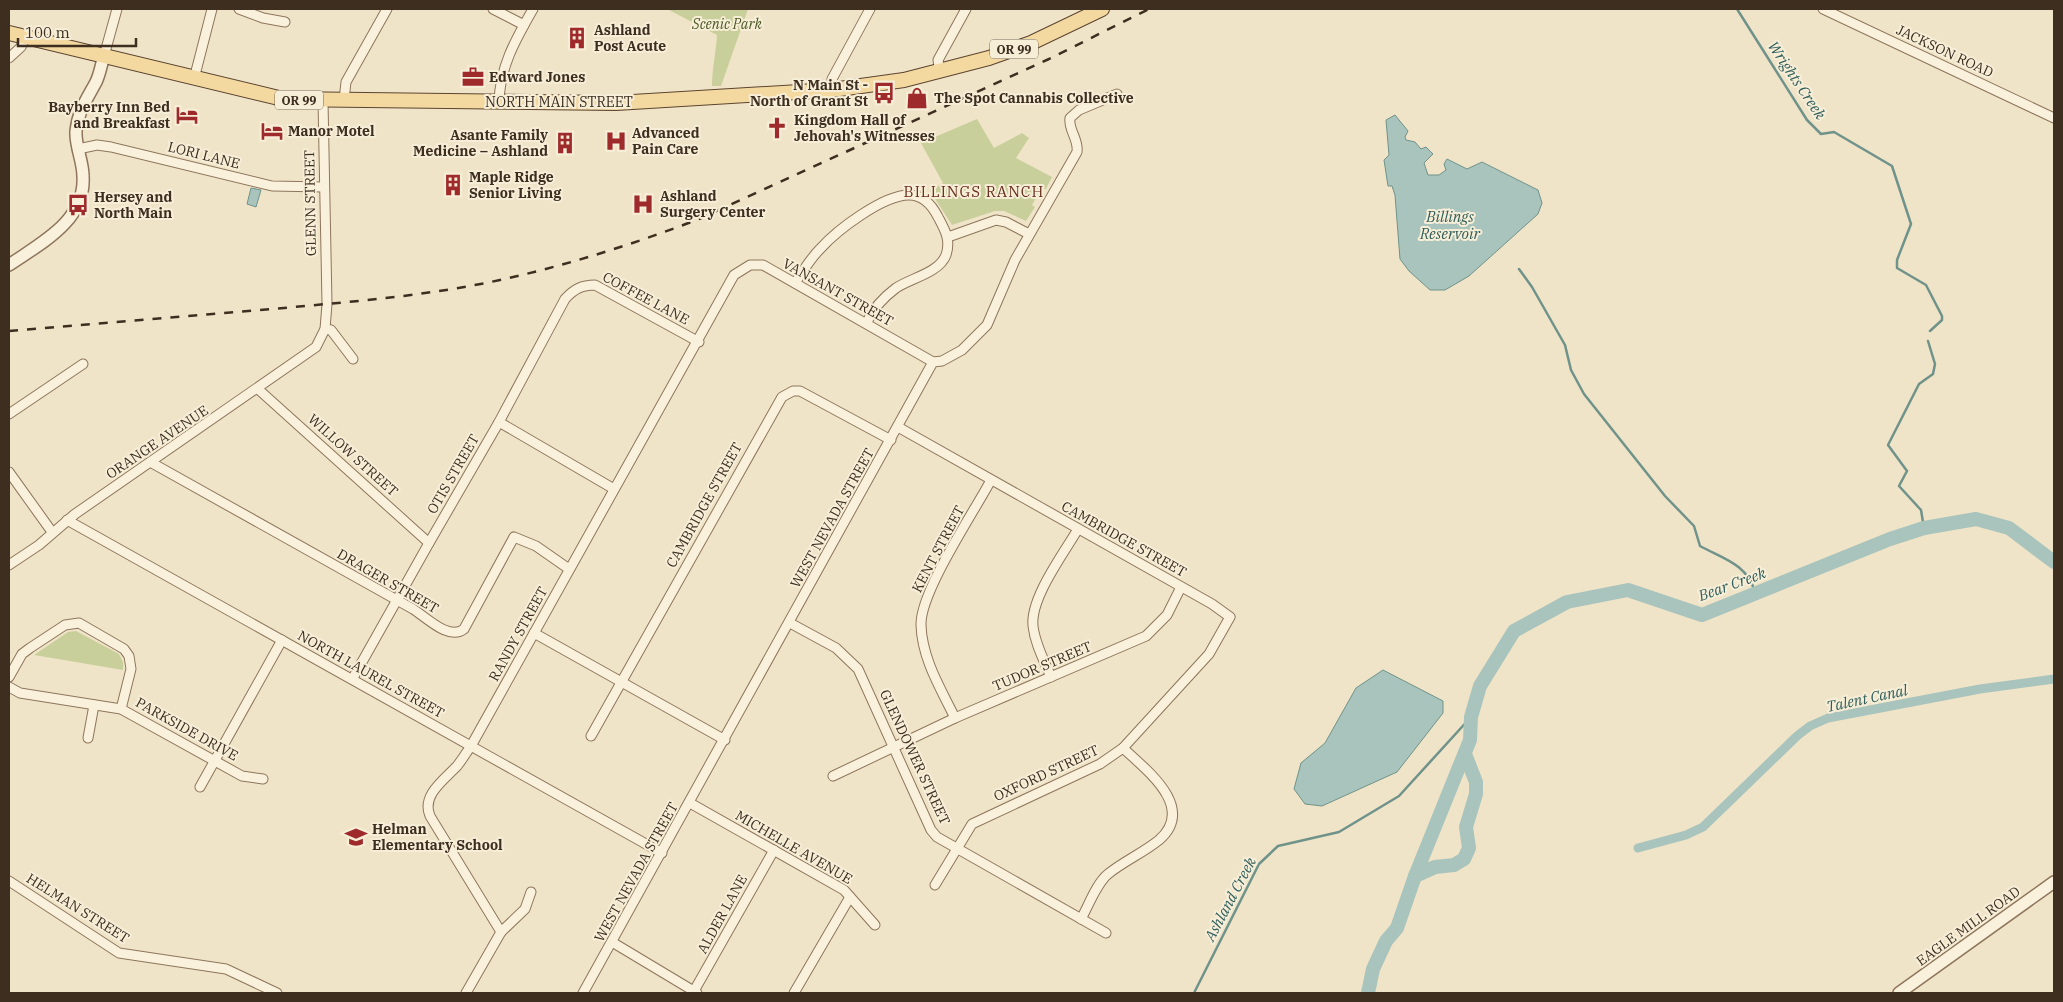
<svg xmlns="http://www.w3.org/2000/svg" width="2063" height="1002" font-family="'IBM Plex Serif',serif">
	<rect width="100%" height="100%" fill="#f0e4c8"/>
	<g fill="#c9cf9b">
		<path d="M667,9H748L721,86H712C712,68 716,53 717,35Z"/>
		<path d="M977,119L994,148L1022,133L1029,138L1016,158L1052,177L1046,189L1042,188L1032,205L1035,207L1026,221L1004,211H995L952,225L930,191L943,183L921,143Z"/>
		<path d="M76,631L119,654L123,662V670L34,655L68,632Z"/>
	</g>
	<g fill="#a9c4bc" stroke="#6f938a">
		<path d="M1395,115L1408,131L1405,137L1406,140L1415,142L1421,149L1426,147L1433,154L1424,163L1428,175H1439L1446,170L1444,164L1447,159L1467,169L1482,162L1538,190L1542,203L1538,214L1469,276L1445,290H1430L1409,271L1400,259L1395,195L1392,186H1388L1384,160L1389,155L1386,120Z"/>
		<path d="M251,188L261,190L256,207L247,204Z"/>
		<path d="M1383,670L1443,701V713L1397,772L1322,806L1305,804L1294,789L1301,763L1325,743L1356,688Z"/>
	</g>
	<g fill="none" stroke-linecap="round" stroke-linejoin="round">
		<g stroke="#6f938a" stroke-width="2.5">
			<path d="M1737,9L1807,120L1821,134L1834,132L1892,166L1911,224L1897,260V268L1926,285L1942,316V320L1930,331"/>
			<path d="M1519,269L1532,287L1565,345L1571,370L1584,394L1665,496L1694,526L1700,546C1724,559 1747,564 1755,592"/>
			<path d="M1924,528L1921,510L1899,486L1907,471L1888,445L1919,384L1933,374L1935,364L1928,341"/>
			<path d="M1194,993L1259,864L1278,846L1339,832L1399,796L1471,717"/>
		</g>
		<path stroke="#a9c4bc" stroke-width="9" d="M1638,848L1686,835L1703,827L1797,736L1810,726L1828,718L1980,689L2054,679"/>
		<g stroke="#a9c4bc" stroke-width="14">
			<path d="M1415,876L1435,867L1454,865L1464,859L1469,848L1466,827L1476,794V782L1465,754"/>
			<path d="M1368,993L1373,969L1386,941L1397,928L1415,876L1470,740L1471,717L1480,686L1514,631L1567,602L1628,590L1702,615L1890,539L1924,528L1976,519L2009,528L2054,562"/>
		</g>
		<g stroke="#8d765c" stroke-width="11">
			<g id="minor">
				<path d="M239,9L263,18L285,22"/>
				<path d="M493,9L524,25"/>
				<path d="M1823,9L2054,118"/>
				<path d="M104,56L117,9"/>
				<path d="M9,58L21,47L25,37"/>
				<path d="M940,72L938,60L966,9"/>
				<path d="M194,79L212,9"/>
				<path d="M832,90V79L870,9"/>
				<path d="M344,100L346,82L387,9"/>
				<path d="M499,102C500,66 516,39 533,9"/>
				<path d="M78,149L97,145L111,147L272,186L323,187"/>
				<path d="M948,237L996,220L1006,222L1029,234"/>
				<path d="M795,283C803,271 810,259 820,249C837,230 883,195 909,195C923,195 932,205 938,217C945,230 951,240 946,255C939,273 911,278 896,288C884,297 873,309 867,322"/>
				<path d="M325,329L331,330L353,359"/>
				<path d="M258,389L429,543"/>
				<path d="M9,414L83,364"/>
				<path d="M499,422L614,489"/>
				<path d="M898,427L1212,604L1230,617L1209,654L1123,748L1100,764L972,824L935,885"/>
				<path d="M152,463L413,609C426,617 449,641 464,629L514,537L536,546L569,569"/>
				<path d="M9,472L52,532"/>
				<path d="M67,520L662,853"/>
				<path d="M9,565L39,545L75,514L316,347L325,329L327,304L323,101"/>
				<path d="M790,623L836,648L858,669L931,830L937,837L1106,933"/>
				<path d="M534,633L725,740"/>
				<path d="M9,677L22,654L30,648L65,625L79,623L124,649L129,656L131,669L121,709"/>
				<path d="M1051,677C1044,660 1035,644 1033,626C1030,598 1064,553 1078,529"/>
				<path d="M353,678L429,543L499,422L565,299C574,289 582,285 595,285L699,342"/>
				<path d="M9,687L20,693L121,709L242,776L263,779"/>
				<path d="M955,718C941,689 922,659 921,625C920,592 974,512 991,480"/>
				<path d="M591,736L782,397L793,391H800L891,440"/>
				<path d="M88,738L94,705"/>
				<path d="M833,776L955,718L1146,636L1167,615L1181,587"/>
				<path d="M200,787L282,640"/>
				<path d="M690,803L844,890L875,925"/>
				<path d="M9,881L119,953L226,969L277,993"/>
				<path d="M1081,919C1089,905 1096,884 1108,874C1124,861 1143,853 1159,840C1197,807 1145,769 1123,748"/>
				<path d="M501,932L525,909L531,892"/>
				<path d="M612,942L697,993"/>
				<path d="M694,991L774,850"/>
				<path d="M466,993L501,932L430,816C421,795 445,779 457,766C462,760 466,753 471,746L734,275L750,265H763L933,362"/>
				<path d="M583,993L933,362L942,361L962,350L987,325L1015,260L1077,152C1079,139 1068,130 1070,118L1079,110L1117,94"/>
				<path d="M794,993L850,897"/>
			</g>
		</g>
		<g stroke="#8d765c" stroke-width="14">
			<g id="tertiary">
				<path d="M9,265C41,243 86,221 83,176C83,161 75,146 76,131C78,111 87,99 96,82C100,74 101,65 104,56"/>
				<path d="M1899,993L2054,882"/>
			</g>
		</g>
		<g stroke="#5b4430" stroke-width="16">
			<path id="primary" d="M9,33L283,99L616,103L832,90L904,80L989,58L1031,43L1102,9"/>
		</g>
		<use href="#minor" stroke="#faf1dc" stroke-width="9"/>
		<use href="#tertiary" stroke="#faf1dc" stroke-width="11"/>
		<use href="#primary" stroke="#f3d9a0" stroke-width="14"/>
		<path stroke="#3d2e20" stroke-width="2.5" stroke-dasharray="9 9" stroke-linecap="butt" d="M9,331C97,324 184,316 272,309C348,302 426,296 500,280C568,265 634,244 699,219L1049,59L1149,9"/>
	</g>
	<defs>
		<g id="building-bare" transform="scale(1.725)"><path d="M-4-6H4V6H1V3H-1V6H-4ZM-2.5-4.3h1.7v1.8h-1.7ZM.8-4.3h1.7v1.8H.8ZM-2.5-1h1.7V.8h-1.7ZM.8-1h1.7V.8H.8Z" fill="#9e2a2b" stroke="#f7eed8" stroke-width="2.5" paint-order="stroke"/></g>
		<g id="office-bare" transform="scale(1.725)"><path d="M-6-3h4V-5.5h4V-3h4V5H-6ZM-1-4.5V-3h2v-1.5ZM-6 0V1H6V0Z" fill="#9e2a2b" stroke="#f7eed8" stroke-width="2.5" paint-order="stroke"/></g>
		<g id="bus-bare" transform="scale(1.725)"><path d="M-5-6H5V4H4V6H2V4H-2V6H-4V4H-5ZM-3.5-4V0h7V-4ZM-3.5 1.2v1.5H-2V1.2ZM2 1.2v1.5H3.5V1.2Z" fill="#9e2a2b" stroke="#f7eed8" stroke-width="2.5" paint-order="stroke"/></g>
		<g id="shop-bare" transform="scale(1.725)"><path d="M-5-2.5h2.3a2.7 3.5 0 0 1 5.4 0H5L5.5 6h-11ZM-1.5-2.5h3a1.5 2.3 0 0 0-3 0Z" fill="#9e2a2b" stroke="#f7eed8" stroke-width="2.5" paint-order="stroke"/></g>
		<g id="hotel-bare" transform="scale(1.725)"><path d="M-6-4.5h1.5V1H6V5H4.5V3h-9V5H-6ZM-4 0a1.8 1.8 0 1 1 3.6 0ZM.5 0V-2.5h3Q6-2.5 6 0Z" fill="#9e2a2b" stroke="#f7eed8" stroke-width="2.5" paint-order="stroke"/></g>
		<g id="church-bare" transform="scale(1.725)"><path d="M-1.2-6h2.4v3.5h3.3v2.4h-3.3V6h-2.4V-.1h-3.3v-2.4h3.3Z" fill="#9e2a2b" stroke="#f7eed8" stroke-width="2.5" paint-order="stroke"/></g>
		<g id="hospital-bare" transform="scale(1.725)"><path d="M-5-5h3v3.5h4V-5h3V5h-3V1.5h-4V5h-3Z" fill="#9e2a2b" stroke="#f7eed8" stroke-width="2.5" paint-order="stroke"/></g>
		<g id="school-bare" transform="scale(1.725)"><path d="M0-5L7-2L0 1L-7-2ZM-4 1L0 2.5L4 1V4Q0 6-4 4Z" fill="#9e2a2b" stroke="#f7eed8" stroke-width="2.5" paint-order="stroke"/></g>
	</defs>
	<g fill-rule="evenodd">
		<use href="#building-bare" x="577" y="38"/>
		<use href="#office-bare" x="473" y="77"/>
		<use href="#bus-bare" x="884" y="93"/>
		<use href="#shop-bare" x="917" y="98"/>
		<use href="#hotel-bare" x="187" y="115"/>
		<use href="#church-bare" x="777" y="128"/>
		<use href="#hotel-bare" x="272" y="131"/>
		<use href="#hospital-bare" x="616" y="141"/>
		<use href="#building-bare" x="565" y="143"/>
		<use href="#building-bare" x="453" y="185"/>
		<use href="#hospital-bare" x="643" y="204"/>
		<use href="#bus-bare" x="78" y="205"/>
		<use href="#school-bare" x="356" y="837"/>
	</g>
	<g text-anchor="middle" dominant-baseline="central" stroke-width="4" stroke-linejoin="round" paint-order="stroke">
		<g fill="#f7eed8" stroke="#756857" stroke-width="1">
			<rect x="990" y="39.5" width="48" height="19" rx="4"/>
			<rect x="275" y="90.5" width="48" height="19" rx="4"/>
		</g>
		<g font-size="12" font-weight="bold" fill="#3d2e20">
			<text x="1014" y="49">OR 99</text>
			<text x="299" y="100">OR 99</text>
		</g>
		<g font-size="14" font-style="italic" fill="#4d5a26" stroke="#f7eed8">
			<text x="727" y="24">Scenic Park</text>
		</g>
		<g font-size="14" font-weight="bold" fill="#3d2e20" stroke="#f7eed8" text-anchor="start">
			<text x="594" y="30">Ashland<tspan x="594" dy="16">Post Acute</tspan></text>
			<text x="489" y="77">Edward Jones</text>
			<text x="868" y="85" text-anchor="end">N Main St -<tspan x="868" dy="16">North of Grant St</tspan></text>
			<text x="934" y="98">The Spot Cannabis Collective</text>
			<text x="170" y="107" text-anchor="end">Bayberry Inn Bed<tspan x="170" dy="16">and Breakfast</tspan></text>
			<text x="794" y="120">Kingdom Hall of<tspan x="794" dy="16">Jehovah's Witnesses</tspan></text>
			<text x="288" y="131">Manor Motel</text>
			<text x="632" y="133">Advanced<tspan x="632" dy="16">Pain Care</tspan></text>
			<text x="548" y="135" text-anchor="end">Asante Family<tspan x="548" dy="16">Medicine – Ashland</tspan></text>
			<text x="469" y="177">Maple Ridge<tspan x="469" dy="16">Senior Living</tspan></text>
			<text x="660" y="196">Ashland<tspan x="660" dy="16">Surgery Center</tspan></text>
			<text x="94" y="197">Hersey and<tspan x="94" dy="16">North Main</tspan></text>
			<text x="372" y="829">Helman<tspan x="372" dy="16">Elementary School</tspan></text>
		</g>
		<g font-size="14" fill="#3d2e20" stroke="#f7eed8">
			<text transform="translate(1945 51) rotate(25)">JACKSON ROAD</text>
			<text x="559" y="102">NORTH MAIN STREET</text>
			<text transform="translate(204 155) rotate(14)">LORI LANE</text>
			<text transform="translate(310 203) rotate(-91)">GLENN STREET</text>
			<text transform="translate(838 292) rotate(29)">VANSANT STREET</text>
			<text transform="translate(646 298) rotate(28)">COFFEE LANE</text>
			<text transform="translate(157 442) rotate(-34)">ORANGE AVENUE</text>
			<text transform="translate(353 455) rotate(42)">WILLOW STREET</text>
			<text transform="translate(453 474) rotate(-60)">OTIS STREET</text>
			<text transform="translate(704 505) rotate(-61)">CAMBRIDGE STREET</text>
			<text transform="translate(832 518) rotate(-61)">WEST NEVADA STREET</text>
			<text transform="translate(1124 539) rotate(29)">CAMBRIDGE STREET</text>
			<text transform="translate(938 549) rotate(-62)">KENT STREET</text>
			<text transform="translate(388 581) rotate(30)">DRAGER STREET</text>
			<text transform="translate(518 634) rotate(-61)">RANDY STREET</text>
			<text transform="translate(1042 666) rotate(-23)">TUDOR STREET</text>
			<text transform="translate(371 674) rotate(29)">NORTH LAUREL STREET</text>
			<text transform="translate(187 729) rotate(29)">PARKSIDE DRIVE</text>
			<text transform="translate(915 757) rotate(65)">GLENDOWER STREET</text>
			<text transform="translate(1046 773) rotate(-25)">OXFORD STREET</text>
			<text transform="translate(794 847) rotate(30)">MICHELLE AVENUE</text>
			<text transform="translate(636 872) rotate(-61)">WEST NEVADA STREET</text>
			<text transform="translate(78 908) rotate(32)">HELMAN STREET</text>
			<text transform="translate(722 914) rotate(-61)">ALDER LANE</text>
			<text transform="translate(1968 926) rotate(-36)">EAGLE MILL ROAD</text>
		</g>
		<g font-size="15" font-style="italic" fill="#2f5d5a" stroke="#f7eed8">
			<text transform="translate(1797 80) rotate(56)">Wrights Creek</text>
			<text x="1450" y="216">Billings<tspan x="1450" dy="17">Reservoir</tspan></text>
			<text transform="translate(1732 584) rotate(-20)">Bear Creek</text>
			<text transform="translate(1867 698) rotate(-12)">Talent Canal</text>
			<text transform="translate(1230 899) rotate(-62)">Ashland Creek</text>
		</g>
		<g font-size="15" letter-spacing="1" fill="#6b2e1e" stroke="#f7eed8">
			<text x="974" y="191">BILLINGS RANCH</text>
		</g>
	</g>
	<rect width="2063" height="1002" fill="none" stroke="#3d2e20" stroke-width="20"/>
	<path d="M18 38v8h118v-8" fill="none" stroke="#3d2e20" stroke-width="2.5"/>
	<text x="25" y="38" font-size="15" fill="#3d2e20" stroke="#f7eed8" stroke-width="4" paint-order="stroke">100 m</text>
</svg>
